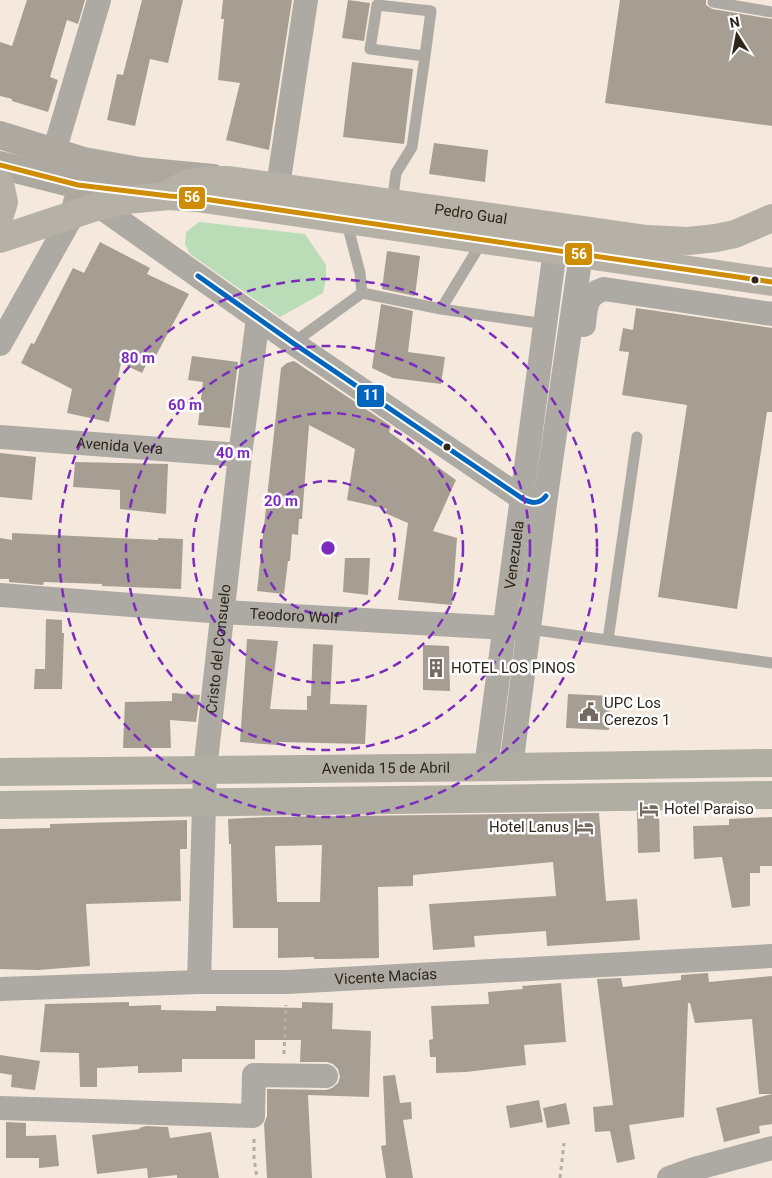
<svg xmlns="http://www.w3.org/2000/svg" width="772" height="1178" font-family="Roboto,sans-serif">
	<rect width="100%" height="100%" fill="#f4e9dc"/>
	<path fill="#baddb7" d="M199,222L305,234L326,265V279L323,293L280,317L190,254L185,244L186,232Z"/>
	<g fill="#a69e93" fill-rule="evenodd">
		<path d="M27,0H85L78,24L67,20L50,77L58,80L48,112L12,101V99L0,96V42L12,46Z"/>
		<path d="M142,0H183L168,63L150,59L135,126L107,120L117,74L123,75Z"/>
		<path d="M223,0H292L269,150L226,140L240,83L218,80L224,19H221Z"/>
		<path d="M348,0L370,3L364,41L342,38Z"/>
		<path d="M620,0H706V5L712,9L772,19V126L605,103Z"/>
		<path d="M352,62L413,69L404,144L343,137Z"/>
		<path d="M434,143L488,150L485,182L429,174Z"/>
		<path d="M100,242L150,268L147,274L189,294L152,363L148,361L142,373L121,363L109,422L67,413L72,389L21,363L31,343L34,344L73,268L84,273Z"/>
		<path d="M387,251L420,256L415,296L382,289Z"/>
		<path d="M381,304L413,311L408,352L445,357L441,384L393,378L372,368Z"/>
		<path d="M636,308L772,328V412H767L737,609L658,597L687,405L622,395L629,352L619,351L623,328L633,330Z"/>
		<path d="M192,356L238,362L230,428L198,425L203,382L188,380Z"/>
		<path d="M294,361L391,426L389,432L456,480L433,531L457,538L452,605L398,600L408,523L385,513L387,509L347,500L355,449L309,425L302,519H299L298,535L292,534L290,561H288L284,594L257,591L281,368L287,363Z"/>
		<path d="M0,453L36,457L32,500L0,497Z"/>
		<path d="M75,462L168,464L166,514L120,509V490L73,487Z"/>
		<path d="M12,533L158,540V538L183,539L181,589L102,586V584L44,582L43,585L9,582V579H0V538L12,540Z"/>
		<path d="M345,558H370L368,595L343,592Z"/>
		<path d="M46,619L62,620V633H64L62,689H34L35,669H45Z"/>
		<path d="M247,639L278,641L270,709L307,710V696H311L313,644L333,645L330,704L367,705L365,744L277,742V745L240,742Z"/>
		<path d="M423,645L449,646L450,691L423,690Z"/>
		<path d="M172,693L200,695L196,722L170,720L171,748H123L125,702L172,701Z"/>
		<path d="M568,694L611,696L609,730L566,728Z"/>
		<path d="M637,812H659L660,852L638,853Z"/>
		<path d="M599,813L606,901L637,899L640,940L547,946L546,931L474,936L475,947L433,950L429,904L556,896L553,862L413,875V886L378,887L379,958L332,959H314V957L278,958V928H233L231,844H229L228,819L266,817ZM322,845L320,902H277L275,846Z"/>
		<path d="M772,817V866H760V873H750V906L732,908L722,857L694,859L693,826L729,825V819Z"/>
		<path d="M187,820V849H180L181,901L86,904L90,966L38,970L0,969V829L50,828V824Z"/>
		<path d="M708,973L709,982L772,976V1094H759L752,1019L695,1023L690,1003H688L684,1117L629,1125L635,1159L617,1163L610,1131L595,1132L593,1107L613,1105L597,979L621,978L623,987L681,980V975Z"/>
		<path d="M561,983L566,1042L524,1045L526,1065L466,1072L436,1073V1057H430L429,1040L433,1039L431,1006L489,1004L488,992L523,989L522,986Z"/>
		<path d="M129,1002V1006L161,1005V1010L216,1011V1006L302,1008V1002L333,1003L332,1029L371,1031L369,1097L308,1095L312,1178H267L264,1124L267,1116V1089L326,1090L332,1088L338,1083L340,1077L338,1069L333,1064L327,1062H300L301,1040H255V1059H182V1072L138,1073V1066L97,1068V1087H80L79,1053L40,1052L45,1004Z"/>
		<path d="M0,1055L40,1061L35,1090L11,1087L12,1075L0,1073Z"/>
		<path d="M395,1075L400,1103L411,1102L412,1119L403,1120L413,1178H386L381,1146L386,1145L383,1076Z"/>
		<path d="M772,1094V1124L759,1126L760,1133L724,1142L716,1108Z"/>
		<path d="M539,1100L543,1122L510,1128L506,1106Z"/>
		<path d="M566,1103L570,1124L547,1128L543,1108Z"/>
		<path d="M6,1122L26,1123V1136L56,1135L59,1166L39,1168V1158H6Z"/>
		<path d="M146,1126L168,1127L170,1138L211,1132L219,1178H177V1175L148,1178L147,1168L97,1174L92,1135L140,1129L139,1128Z"/>
	</g>
	<g fill="none" stroke-linecap="round" stroke-linejoin="round">
		<g stroke="#b3afa7" stroke-width="3" stroke-dasharray="4 4" stroke-linecap="butt">
			<path d="M284,1054L286,1005"/>
			<path d="M254,1139V1158L257,1178"/>
			<path d="M560,1178L564,1143"/>
		</g>
		<g stroke="#adaaa3" stroke-width="11">
			<path d="M713,2L772,12"/>
			<path d="M392,204L396,173L412,147L425,56L370,49L377,5L431,11L425,56"/>
			<path d="M346,220L360,273L362,293L441,309L545,324"/>
			<path d="M441,309L483,240"/>
			<path d="M293,343L362,293"/>
			<path d="M529,629L772,663"/>
			<path d="M608,640L637,437"/>
		</g>
		<g stroke="#adaaa3" stroke-width="24">
			<path d="M54,152L99,0"/>
			<path d="M89,196L99,206L293,343L523,499C531,503 539,505 546,496"/>
			<path d="M275,206L306,0"/>
			<path d="M584,325C586,307 585,295 604,289L772,314"/>
			<path d="M0,344L72,216L75,202"/>
			<path id="s1" d="M0,437L240,455"/>
			<path id="s2" d="M0,595L223,612L522,629"/>
			<path id="s3" d="M486,767L555,250L557,242L563,233"/>
			<path d="M511,767L546,496L581,254L579,236"/>
			<path id="s4" d="M199,982L205,770L240,455L258,318"/>
			<path id="s5" d="M0,989L199,982H287L772,956"/>
			<path d="M0,1108L253,1116L254,1075L326,1076"/>
			<path d="M669,1178L694,1169L772,1148"/>
		</g>
		<g stroke="#ada8a0" stroke-width="28">
			<path d="M0,135L84,161L139,171L213,178"/>
			<path d="M0,165L78,185L148,193"/>
		</g>
		<g stroke="#b0ada2" stroke-width="28">
			<path id="s6" d="M0,772L511,767L772,763"/>
			<path d="M0,805L772,795"/>
		</g>
		<g stroke="#b6b1a6" stroke-width="28">
			<path d="M0,184L4,202L0,215"/>
			<path id="s7" d="M172,193C187,179 211,180 229,180L647,239L688,241L716,238L735,234L772,218"/>
			<path d="M0,239L99,206L126,200L169,196L197,198L772,282"/>
		</g>
		<g stroke="#fff" stroke-width="9">
			<path id="bus-1" d="M0,165L78,185L169,196L197,198L772,282"/>
		</g>
		<g stroke="#fff" stroke-width="9">
			<path id="bus-2" d="M198,276L293,343L523,499C531,503 539,505 546,496"/>
		</g>
		<use href="#bus-1" stroke="#cf8c05" stroke-width="5"/>
		<use href="#bus-2" stroke="#0065bd" stroke-width="5"/>
	</g>
	<g fill="none" stroke="#7b2cbf" stroke-width="2.5" stroke-dasharray="9 6">
		<circle cx="328" cy="548" r="67"/>
		<circle cx="328" cy="548" r="135"/>
		<circle cx="328" cy="548" r="202"/>
		<circle cx="328" cy="548" r="269"/>
	</g>
	<defs>
		<g id="building-bare" transform="scale(1.5)"><path d="M-4-6H4V6H1V3H-1V6H-4ZM-2.5-4.3h1.7v1.8h-1.7ZM.8-4.3h1.7v1.8H.8ZM-2.5-1h1.7V.8h-1.7ZM.8-1h1.7V.8H.8Z" fill="#746a5f" stroke="#fff" stroke-width="2.5" paint-order="stroke"/></g>
		<g id="civic-bare" transform="scale(1.5)"><path d="M-.6-6.5H3V-4.5H.6V-3L4-1V1h2V6H-6V1h2V-1L-.6-3ZM-1.2 2.5V6h2.4V2.5Z" fill="#746a5f" stroke="#fff" stroke-width="2.5" paint-order="stroke"/></g>
		<g id="hotel-bare" transform="scale(1.5)"><path d="M-6-4.5h1.5V1H6V5H4.5V3h-9V5H-6ZM-4 0a1.8 1.8 0 1 1 3.6 0ZM.5 0V-2.5h3Q6-2.5 6 0Z" fill="#746a5f" stroke="#fff" stroke-width="2.5" paint-order="stroke"/></g>
	</defs>
	<g fill-rule="evenodd">
		<use href="#building-bare" x="436" y="668"/>
		<use href="#civic-bare" x="589" y="712"/>
		<use href="#hotel-bare" x="649" y="809"/>
		<use href="#hotel-bare" x="584" y="827"/>
	</g>
	<g fill="#2f261b" stroke="#fff" stroke-width="2">
		<circle cx="755" cy="280" r="4.5"/>
		<circle cx="447" cy="447" r="4.5"/>
	</g>
	<g text-anchor="middle" dominant-baseline="central" stroke-width="5" stroke-linejoin="round" paint-order="stroke">
		<g font-size="15" fill="#2f261b" stroke="#fff">
			<text stroke="none"><textPath href="#s7" startOffset="304">Pedro Gual</textPath></text>
			<text stroke="none"><textPath href="#s1" startOffset="120">Avenida Vera</textPath></text>
			<text stroke="none"><textPath href="#s3" startOffset="214">Venezuela</textPath></text>
			<text stroke="none"><textPath href="#s2" startOffset="295">Teodoro Wolf</textPath></text>
			<text stroke="none"><textPath href="#s4" startOffset="334">Cristo del Consuelo</textPath></text>
			<text stroke="none"><textPath href="#s6" startOffset="386">Avenida 15 de Abril</textPath></text>
			<text stroke="none"><textPath href="#s5" startOffset="386">Vicente Macías</textPath></text>
		</g>
		<g font-size="15" fill="#2f261b" stroke="#fff" text-anchor="start">
			<text x="451" y="668">HOTEL LOS PINOS</text>
			<text x="604" y="703">UPC Los<tspan x="604" dy="17">Cerezos 1</tspan></text>
			<text x="664" y="809">Hotel Paraiso</text>
			<text x="569" y="827" text-anchor="end">Hotel Lanus</text>
		</g>
	</g>
	<circle cx="328" cy="548" r="8" fill="#7b2cbf" stroke="#fff" stroke-width="2.5"/>
	<g font-size="15" text-anchor="middle" font-weight="bold" fill="#7b2cbf" stroke="#fff" stroke-width="5" stroke-linejoin="round" paint-order="stroke">
		<text x="138" y="363">80 m</text>
		<text x="185" y="410">60 m</text>
		<text x="233" y="458">40 m</text>
		<text x="281" y="506">20 m</text>
	</g>
	<g stroke="#fff" stroke-width="2">
		<rect x="178" y="186" width="28" height="24" rx="5" fill="#cf8c05"/>
		<rect x="564" y="242" width="29" height="24" rx="5" fill="#cf8c05"/>
		<rect x="356" y="384" width="29" height="24" rx="5" fill="#0065bd"/>
	</g>
	<g font-size="14" text-anchor="middle" font-weight="bold" fill="#fff">
		<text x="192" y="202">56</text>
		<text x="579" y="259">56</text>
		<text x="371" y="400">11</text>
	</g>
	<g transform="translate(737 35) rotate(349)" stroke="#ffffff" stroke-width="4" paint-order="stroke">
	<path d="M0-4L9 19L0 12L-9 19Z" fill="#2f261b"/>
	<text y="-8" font-size="14" font-weight="bold" text-anchor="middle" fill="#2f261b">N</text>
	</g>
</svg>
